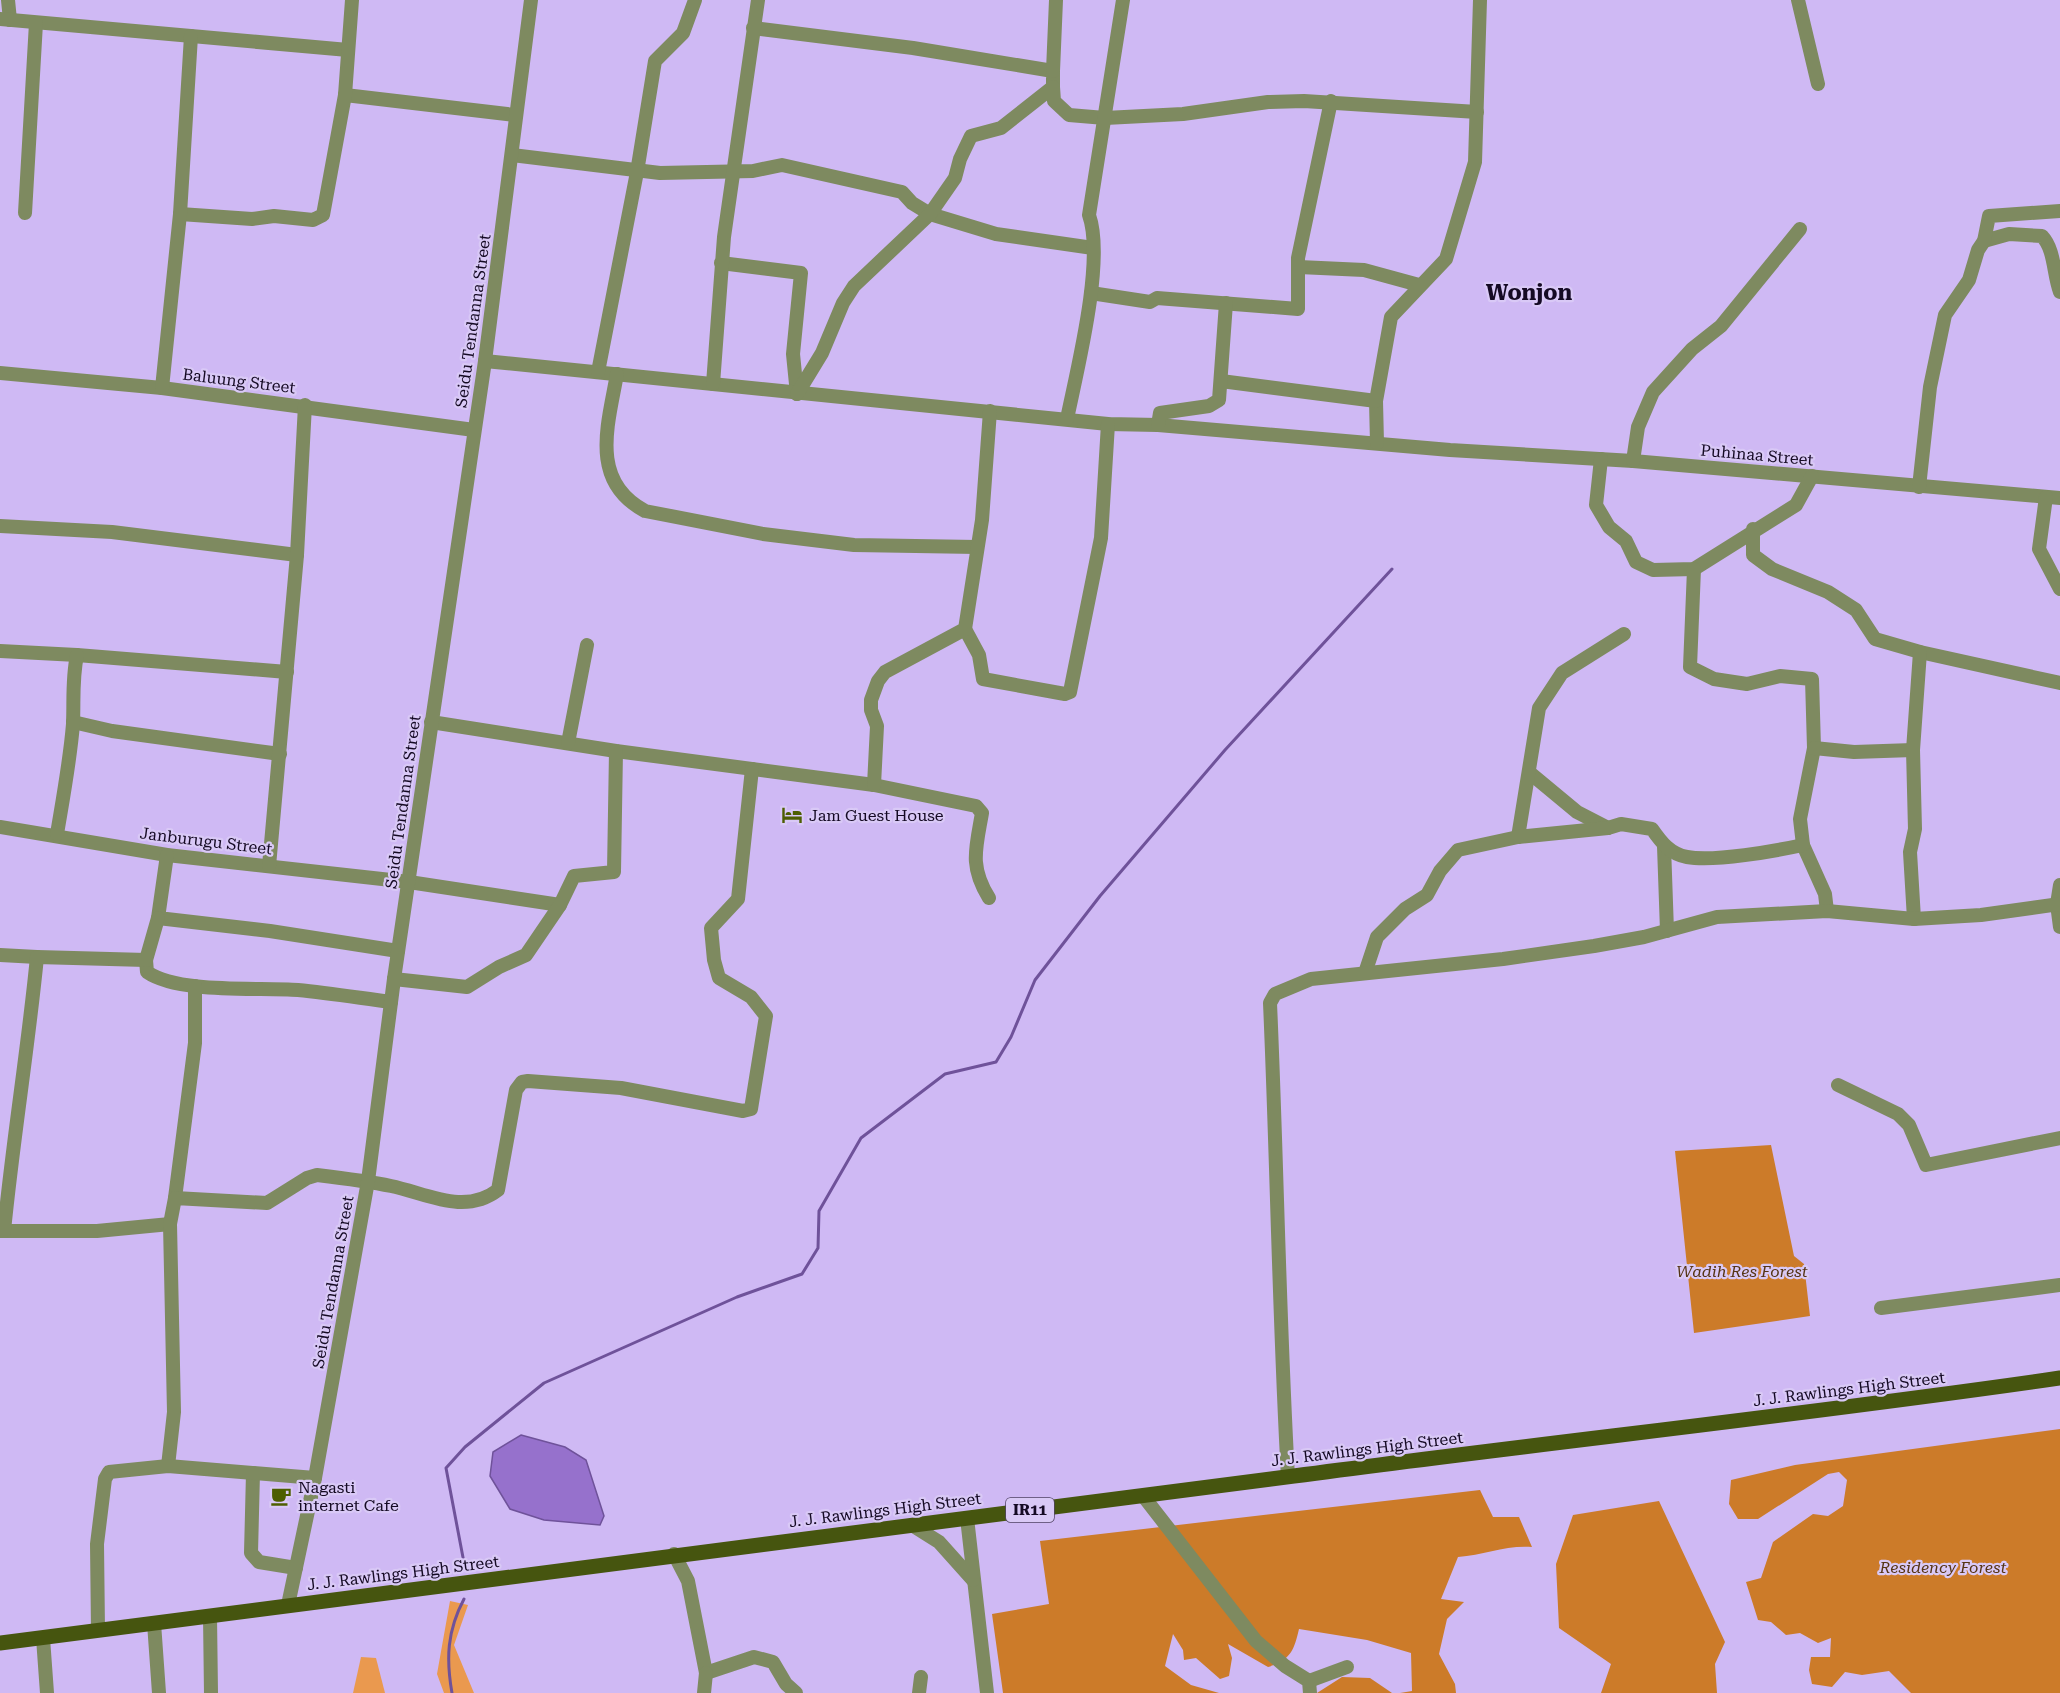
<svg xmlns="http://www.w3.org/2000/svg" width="2060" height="1693" font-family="'Roboto Serif',serif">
	<rect width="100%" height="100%" fill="#cfb9f4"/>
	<g fill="#ea994f">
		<path d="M450,1601L468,1605L454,1645L474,1693H444L437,1674Z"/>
		<path d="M361,1657L376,1658L385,1693H353Z"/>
	</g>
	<g fill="#cc7b29">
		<path d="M1771,1145L1794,1256L1804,1264L1810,1316L1694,1333L1675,1151Z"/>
		<path d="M2060,1429V1693H1911L1889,1671L1862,1675L1845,1672L1832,1687L1812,1684L1809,1670L1811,1657H1830L1831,1638L1818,1643L1800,1633L1786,1635L1771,1622L1758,1620L1746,1582L1761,1578L1773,1542L1813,1514L1828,1516L1843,1506L1847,1480L1839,1472L1828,1474L1758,1519H1738L1729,1504L1731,1480L1795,1465Z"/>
		<path d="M1480,1490L1493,1517H1519L1532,1547C1506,1545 1484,1555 1458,1557L1441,1599L1464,1602L1447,1619L1439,1654L1455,1684L1456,1693H1400L1412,1691L1411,1653L1367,1640L1299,1629C1294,1650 1291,1660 1268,1667L1228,1644L1232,1658L1229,1676L1220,1679L1196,1658L1184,1660L1183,1650L1173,1634L1165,1666L1191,1685L1219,1693H1003L992,1614L1049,1604L1040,1541Z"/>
		<path d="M1659,1501L1725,1642L1715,1664L1717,1693H1601L1611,1664L1559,1628L1556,1564L1573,1515Z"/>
		<path d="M1342,1677L1370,1678L1392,1693H1317Z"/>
	</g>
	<path fill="#9671cc" stroke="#6f529a" stroke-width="1.5" d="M521,1435L565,1447L586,1460L604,1516L600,1525L544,1520L510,1509L490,1476L493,1452Z"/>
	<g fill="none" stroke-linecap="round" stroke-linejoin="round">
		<g stroke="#6f529a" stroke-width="3">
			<path d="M465,1568L446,1468L465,1447L544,1383L737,1297L802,1274L818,1248L819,1211L861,1138L945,1074L996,1062L1011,1037L1035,980L1100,896L1225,750L1392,569"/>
			<path d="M452,1693C446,1659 447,1631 464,1599"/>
		</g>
		<g stroke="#7e8a60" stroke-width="14">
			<path d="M8,0L10,20"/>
			<path d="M1798,0L1818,84"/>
			<path d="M0,19L348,50"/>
			<path d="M753,28L913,48L1053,71V87"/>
			<path d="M1053,71L1056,0"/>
			<path d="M345,95L515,115"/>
			<path d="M512,155L660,173L753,171L782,165L902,192L912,203L930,214L996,234L1093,248"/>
			<path d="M25,213L36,23"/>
			<path d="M180,214L252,219L274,216L313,220L323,215L345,95L352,0"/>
			<path d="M1984,241L2009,234L2042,236C2055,250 2053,273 2060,292"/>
			<path d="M721,263L801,273L793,354L797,394"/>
			<path d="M1299,267L1364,270L1419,285"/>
			<path d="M1091,293L1150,302L1157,298L1298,309V258L1331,101"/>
			<path d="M485,361L1108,424L1158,425L1450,450L1633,461L2060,498"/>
			<path d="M598,372L637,172L655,61L683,33L695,0"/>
			<path d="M0,373L162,388L474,430"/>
			<path d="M617,374C608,425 589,481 645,511L763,534L854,545L977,547"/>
			<path d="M1221,381L1376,401L1377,443"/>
			<path d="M713,384L724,237L758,0"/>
			<path d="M162,388L180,214L191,36"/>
			<path d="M797,394L822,353L843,303L854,286L930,214L955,178L960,159L971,136L1001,128L1053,87L1054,101L1069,115L1105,118L1183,114L1268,102L1304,101L1477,112"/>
			<path d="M1376,401L1391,317L1446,259L1475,162L1480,0"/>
			<path d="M1067,419C1077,370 1105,260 1089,215L1123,0"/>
			<path d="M1158,425L1160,413L1209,406L1219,400L1226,303"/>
			<path d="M1601,459L1596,505L1609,527L1626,541L1636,562L1653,570L1694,569L1796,505L1812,476"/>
			<path d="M1633,461L1638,427L1653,392L1692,349L1721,326L1800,229"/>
			<path d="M1919,487L1930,387L1945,315L1969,280L1978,250L1984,241L1989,216L2060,211"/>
			<path d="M2046,497L2039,549L2060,589"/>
			<path d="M0,526L112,532L297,555"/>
			<path d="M1753,529V555L1772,569L1828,592L1856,610L1875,639L1920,652L2060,683"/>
			<path d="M1694,569L1690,667L1714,679L1747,684L1780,676L1812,679L1814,748L1800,819L1803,845L1825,894L1827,911"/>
			<path d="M965,629L979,655L983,679L1065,694L1070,692L1101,538L1108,424"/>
			<path d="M0,651L77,655L287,672"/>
			<path d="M73,722L112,731L280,754"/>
			<path d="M431,722L616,751L874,785L976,806L982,813C976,848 969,866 989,898"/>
			<path d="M568,743L587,645"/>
			<path d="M1814,748L1854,752L1913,750"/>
			<path d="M1530,773L1577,812L1608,828"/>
			<path d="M874,785L877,726L871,710V700L878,681L885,672L965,629L982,520L990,411"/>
			<path d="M0,827L167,855L409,882L560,905"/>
			<path d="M57,834C63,798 70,761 73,724C74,699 72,679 77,655"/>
			<path d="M1518,837L1539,708L1562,673L1624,634"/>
			<path d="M1664,846L1667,931"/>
			<path d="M167,855L158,918L270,931L398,951"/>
			<path d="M269,866L297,555L305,405"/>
			<path d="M2060,885L2057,904L2060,927"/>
			<path d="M1914,919L1910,852L1915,829L1913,750L1920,652"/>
			<path d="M0,955L37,957"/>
			<path d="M146,960L147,972C179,994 259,987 298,990C329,993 360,998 391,1002"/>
			<path d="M1365,973L1377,937L1405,909L1427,895L1440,871L1458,850L1518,837L1608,828L1621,824L1652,829C1661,842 1670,854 1687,857C1714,862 1775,851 1803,845"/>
			<path d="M394,979L467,987L499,967L526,955L560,905L574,876L614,872L616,751"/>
			<path d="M1838,1085L1898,1114L1909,1125L1926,1165L2060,1138"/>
			<path d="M175,1198L195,1043V986"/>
			<path d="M0,1231H97L170,1224"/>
			<path d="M4,1231C13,1139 28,1049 37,957L146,960L158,918"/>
			<path d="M1881,1308L2060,1285"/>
			<path d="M168,1466L174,1412L170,1224L175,1198L267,1203L307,1178L317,1175C342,1178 367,1181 391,1186C426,1193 464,1216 498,1190L516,1090L522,1082L528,1081L621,1088L743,1111L751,1109L766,1016L751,997L719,978L714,960L711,928L738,899L752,769"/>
			<path d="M253,1473L251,1553L259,1562L296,1568"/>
			<path d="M1288,1477C1279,1319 1277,1161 1270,1003L1275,994L1311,979L1503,959L1594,946L1644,937L1717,917L1827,911L1914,919L1981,915L2060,904"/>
			<path d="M1144,1497L1256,1641L1285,1666L1309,1681L1310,1693"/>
			<path d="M967,1518L987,1693"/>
			<path d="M912,1525L939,1542L973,1580"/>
			<path d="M674,1554L688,1581L706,1673L754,1657L773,1662L786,1684L796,1693"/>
			<path d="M288,1605L315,1478L368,1181L394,979L485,361L531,0"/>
			<path d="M210,1616L211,1693"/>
			<path d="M154,1623L159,1693"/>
			<path d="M98,1630L97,1544L105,1479L109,1472L168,1466L315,1478"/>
			<path d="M43,1638L47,1693"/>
			<path d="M1309,1681L1347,1667"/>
			<path d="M704,1693L706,1673"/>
			<path d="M919,1693L921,1677"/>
		</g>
		<path stroke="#46550f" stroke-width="15" d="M0,1643C431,1584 863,1533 1294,1476C1549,1442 1805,1415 2060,1378"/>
	</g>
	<defs>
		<g id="hotel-bare" transform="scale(1.62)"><path d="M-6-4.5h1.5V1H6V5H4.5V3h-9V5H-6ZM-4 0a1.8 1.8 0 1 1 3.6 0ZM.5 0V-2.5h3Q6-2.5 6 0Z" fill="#4d5e01" stroke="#d9c9f6" stroke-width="2.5" paint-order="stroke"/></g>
		<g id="cafe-bare" transform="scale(1.62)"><path d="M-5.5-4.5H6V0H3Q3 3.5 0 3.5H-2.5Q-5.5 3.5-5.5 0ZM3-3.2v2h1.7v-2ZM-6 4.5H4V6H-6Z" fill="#4d5e01" stroke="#d9c9f6" stroke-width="2.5" paint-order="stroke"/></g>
	</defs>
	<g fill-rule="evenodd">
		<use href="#hotel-bare" x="792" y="815"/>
		<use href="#cafe-bare" x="281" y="1496"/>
	</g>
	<g text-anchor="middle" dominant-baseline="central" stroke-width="4.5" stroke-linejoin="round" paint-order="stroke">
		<rect fill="#d9c9f6" stroke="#504363" stroke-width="1.5" x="1006" y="1498" width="48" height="24" rx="4.5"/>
		<g font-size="15" font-weight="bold" fill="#150a24">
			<text x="1030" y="1510">IR11</text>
		</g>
		<g font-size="16" fill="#150a24" stroke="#d9c9f6">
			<text transform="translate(473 321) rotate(-82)">Seidu Tendanna Street</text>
			<text transform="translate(239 381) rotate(7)">Baluung Street</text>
			<text transform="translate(1757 455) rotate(5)">Puhinaa Street</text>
			<text transform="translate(403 802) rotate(-82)">Seidu Tendanna Street</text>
			<text transform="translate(206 841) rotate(7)">Janburugu Street</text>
			<text transform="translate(333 1282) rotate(-80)">Seidu Tendanna Street</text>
			<text transform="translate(1849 1389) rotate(-7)">J. J. Rawlings High Street</text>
			<text transform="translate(1367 1449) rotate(-7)">J. J. Rawlings High Street</text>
			<text transform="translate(885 1510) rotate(-7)">J. J. Rawlings High Street</text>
			<text transform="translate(403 1573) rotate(-7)">J. J. Rawlings High Street</text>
		</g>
		<g font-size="16" fill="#150a24" stroke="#d9c9f6" text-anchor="start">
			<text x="809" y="815">Jam Guest House</text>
			<text x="298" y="1487">Nagasti<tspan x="298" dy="18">internet Cafe</tspan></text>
		</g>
		<g font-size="16" font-style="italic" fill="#553414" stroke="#d9c9f6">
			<text x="1742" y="1271">Wadih Res Forest</text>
			<text x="1943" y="1567">Residency Forest</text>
		</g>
		<g font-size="22" font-weight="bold" fill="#150a24" stroke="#d9c9f6">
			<text x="1529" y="292">Wonjon</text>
		</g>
	</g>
</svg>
